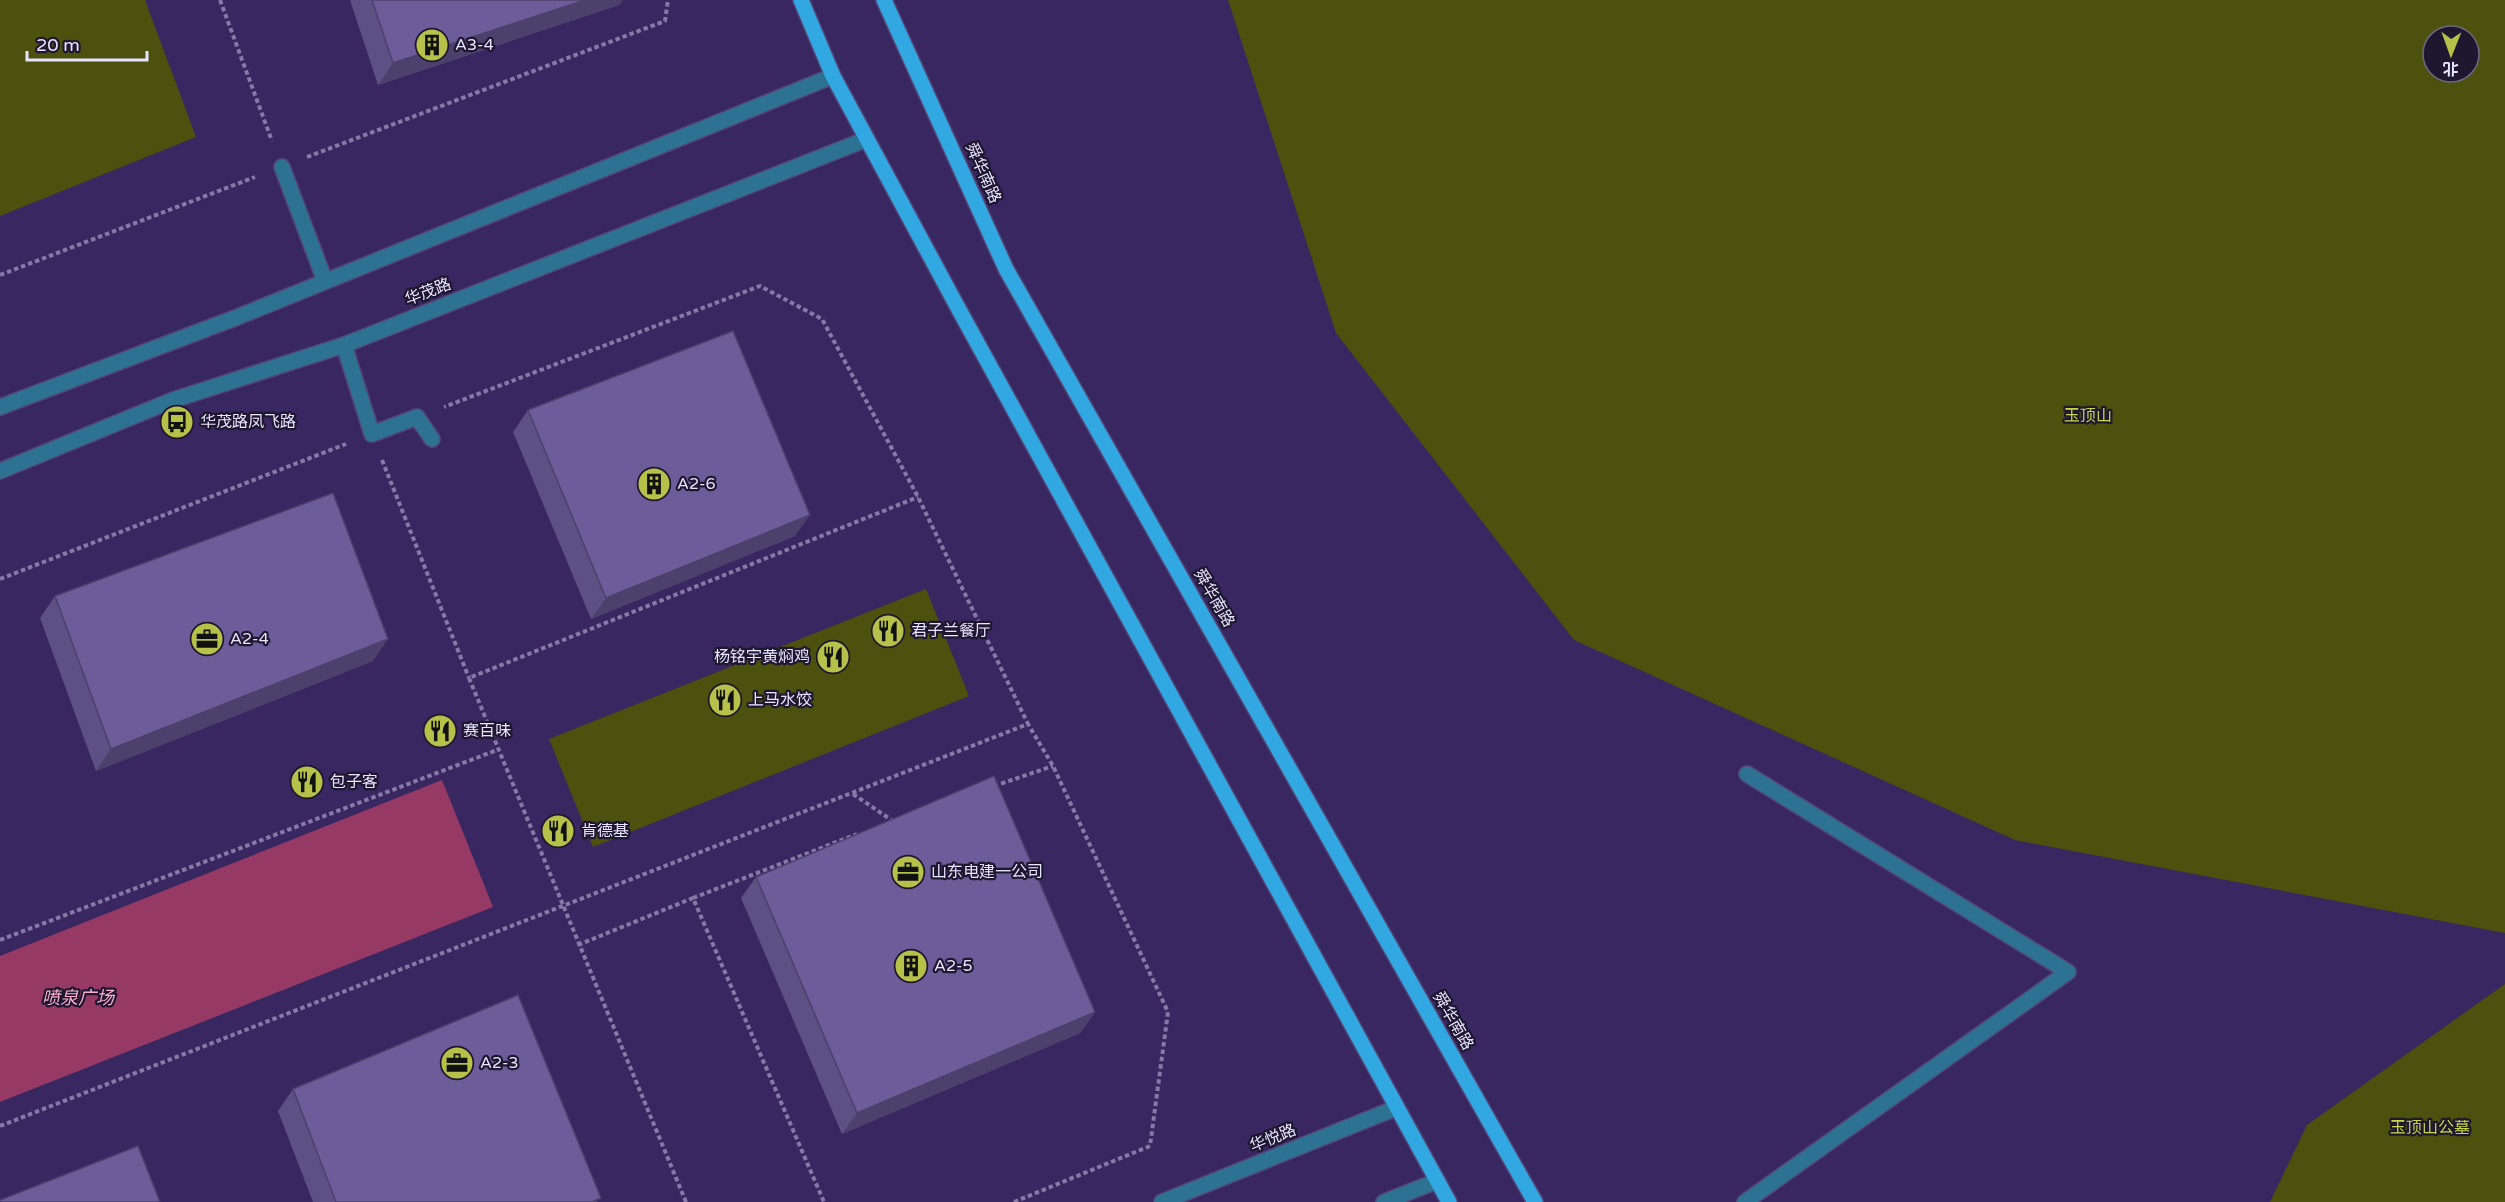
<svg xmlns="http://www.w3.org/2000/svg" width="2505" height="1202" font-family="'Varela Round','Noto Sans SC',sans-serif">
	<rect width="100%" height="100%" fill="#382760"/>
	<g fill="#4c520e" fill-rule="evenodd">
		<path d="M0,0H145L196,137L0,216Z"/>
		<path d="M1228,0H2505V933L2015,840L1574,640L1336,333ZM2433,36H2469V72H2433Z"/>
		<path d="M926,589L969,696L593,847L549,739Z"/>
		<path d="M2505,984V1202H2270L2307,1125Z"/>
	</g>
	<path fill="#963a65" d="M442,780L493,907L0,1102V956Z"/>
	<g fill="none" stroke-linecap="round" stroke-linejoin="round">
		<g stroke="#544579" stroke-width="18">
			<g id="service">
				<path d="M282,167L325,281"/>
				<path d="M344,345L372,434L417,417L432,439"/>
			</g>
		</g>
		<g stroke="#544579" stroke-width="18">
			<path id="minor" d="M1745,1202L2068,972L1747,774"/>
		</g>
		<g stroke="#544579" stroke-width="18">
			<g id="tertiary">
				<path d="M0,407L235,318L833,76"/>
				<path d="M0,471L173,400L344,345L867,139"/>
				<path d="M1162,1202L1396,1108"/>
				<path d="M1384,1202L1437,1181"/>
			</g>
		</g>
		<g stroke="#544579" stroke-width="18">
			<g id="primary">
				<path d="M801,0L833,76L957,306L1449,1202"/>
				<path d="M884,0L1006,269L1535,1202"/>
			</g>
		</g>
		<g stroke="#8579a5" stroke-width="4" stroke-dasharray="4.5 3" stroke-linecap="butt">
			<path d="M220,0L272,141"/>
			<path d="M307,157L665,21L668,0"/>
			<path d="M0,275L255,177"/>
			<path d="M382,460L469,678"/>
			<path d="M0,579L346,444"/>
			<path d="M994,786L1053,766"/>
			<path d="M853,794L893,821"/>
			<path d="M693,898L857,834"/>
			<path d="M0,940L497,750"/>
			<path d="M578,945L693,898L824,1202"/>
			<path d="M0,1126L1028,724L918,497L822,319L760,286L444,407"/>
			<path d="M686,1202L469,678L918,497"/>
			<path d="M1014,1202L1150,1146L1168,1012L1053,766L1028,724"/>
		</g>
		<use href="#service" stroke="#2d7193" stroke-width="15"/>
		<use href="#minor" stroke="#2d7193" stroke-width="15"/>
		<use href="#tertiary" stroke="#2d7193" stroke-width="15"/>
		<use href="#primary" stroke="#31a8e1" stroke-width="15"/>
	</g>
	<g fill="#5d5084">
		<path d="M350,0H623L619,5L378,85Z"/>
		<path d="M528,410L795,536L591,619L513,432Z"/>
		<path d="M55,596L373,661L96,771L40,618Z"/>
		<path d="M756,877L1095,1012L1080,1033L842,1134L741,898Z"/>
		<path d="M293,1089L599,1202H313L278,1111Z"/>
	</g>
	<g fill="#4c416c">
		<path d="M585,0H623L619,5L378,85L393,63Z"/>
		<path d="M810,515L795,536L591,619L606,598Z"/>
		<path d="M388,639L373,661L96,771L111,749Z"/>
		<path d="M1095,1012L1080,1033L842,1134L857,1113Z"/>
	</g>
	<g fill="#6c5d9a" stroke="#4c416c" stroke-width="1.5">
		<path d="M372,0H585L393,63Z"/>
		<path d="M733,331L810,515L606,598L528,410Z"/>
		<path d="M333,493L388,639L111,749L55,596Z"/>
		<path d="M994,776L1095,1012L857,1113L756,877Z"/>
		<path d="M518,995L601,1198L592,1202H336L293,1089Z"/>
		<path d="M138,1146L160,1202H0V1200Z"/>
	</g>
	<defs>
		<g id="building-disc" transform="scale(1.725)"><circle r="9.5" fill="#b6c149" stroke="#1d1730"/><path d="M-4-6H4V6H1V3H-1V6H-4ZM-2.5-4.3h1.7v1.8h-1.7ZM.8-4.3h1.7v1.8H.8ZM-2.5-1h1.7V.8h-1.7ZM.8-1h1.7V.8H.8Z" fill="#111"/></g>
		<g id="bus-disc" transform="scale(1.725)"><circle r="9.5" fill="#b6c149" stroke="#1d1730"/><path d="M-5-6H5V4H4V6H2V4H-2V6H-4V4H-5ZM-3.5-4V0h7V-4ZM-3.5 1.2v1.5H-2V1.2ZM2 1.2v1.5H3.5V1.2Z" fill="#111"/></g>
		<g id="restaurant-disc" transform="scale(1.725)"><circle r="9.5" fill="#b6c149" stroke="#1d1730"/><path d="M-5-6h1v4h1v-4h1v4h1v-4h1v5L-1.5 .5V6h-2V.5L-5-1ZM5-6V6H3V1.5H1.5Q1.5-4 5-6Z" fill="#111"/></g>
		<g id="office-disc" transform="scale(1.725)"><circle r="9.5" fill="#b6c149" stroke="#1d1730"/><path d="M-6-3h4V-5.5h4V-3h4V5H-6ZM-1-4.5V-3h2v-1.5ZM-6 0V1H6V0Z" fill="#111"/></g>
	</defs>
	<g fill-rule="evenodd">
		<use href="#building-disc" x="432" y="45"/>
		<use href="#bus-disc" x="177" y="422"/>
		<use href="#building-disc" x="654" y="484"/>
		<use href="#restaurant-disc" x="888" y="631"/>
		<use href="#office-disc" x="207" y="639"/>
		<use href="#restaurant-disc" x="833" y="657"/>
		<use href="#restaurant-disc" x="725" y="700"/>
		<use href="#restaurant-disc" x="440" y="731"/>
		<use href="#restaurant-disc" x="307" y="782"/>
		<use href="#restaurant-disc" x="558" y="831"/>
		<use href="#office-disc" x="908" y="872"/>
		<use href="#building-disc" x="911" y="966"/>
		<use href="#office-disc" x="457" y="1063"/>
	</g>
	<g text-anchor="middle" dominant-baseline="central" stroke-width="4.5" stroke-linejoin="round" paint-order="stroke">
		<g font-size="16" fill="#e8e3ff" stroke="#1d1730" text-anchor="start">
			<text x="455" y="45">A3-4</text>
			<text x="200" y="422">华茂路凤飞路</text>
			<text x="677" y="484">A2-6</text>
			<text x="911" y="631">君子兰餐厅</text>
			<text x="230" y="639">A2-4</text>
			<text x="810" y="657" text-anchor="end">杨铭宇黄焖鸡</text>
			<text x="748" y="700">上马水饺</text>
			<text x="463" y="731">赛百味</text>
			<text x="330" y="782">包子客</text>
			<text x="581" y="831">肯德基</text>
			<text x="931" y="872">山东电建一公司</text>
			<text x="934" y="966">A2-5</text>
			<text x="480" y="1063">A2-3</text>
		</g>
		<g font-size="16" fill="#e8e3ff" stroke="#1d1730">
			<text transform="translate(983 173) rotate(66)">舜华南路</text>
			<text transform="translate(428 292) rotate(-21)">华茂路</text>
			<text transform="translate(1214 598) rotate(60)">舜华南路</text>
			<text transform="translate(1453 1021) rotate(60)">舜华南路</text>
			<text transform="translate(1273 1138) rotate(-22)">华悦路</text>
		</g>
		<g font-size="16" fill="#c8d547" stroke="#1d1730">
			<text x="2088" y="416">玉顶山</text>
			<text x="2430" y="1128">玉顶山公墓</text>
		</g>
		<g font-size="18" font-style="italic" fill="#fcaecc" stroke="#1d1730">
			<text x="78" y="998">喷泉广场</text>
		</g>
	</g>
	<g transform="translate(2451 54) rotate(181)"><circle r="28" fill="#1d1730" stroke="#6e6983" stroke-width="1.5"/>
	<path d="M0-4.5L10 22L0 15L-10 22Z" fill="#b6c149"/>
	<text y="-9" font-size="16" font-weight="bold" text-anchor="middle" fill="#e8e3ff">北</text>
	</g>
	<path d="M27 51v9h120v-9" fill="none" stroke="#e8e3ff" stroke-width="3"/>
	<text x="36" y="51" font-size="18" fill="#e8e3ff" stroke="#1d1730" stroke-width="4.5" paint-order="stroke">20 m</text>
</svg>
